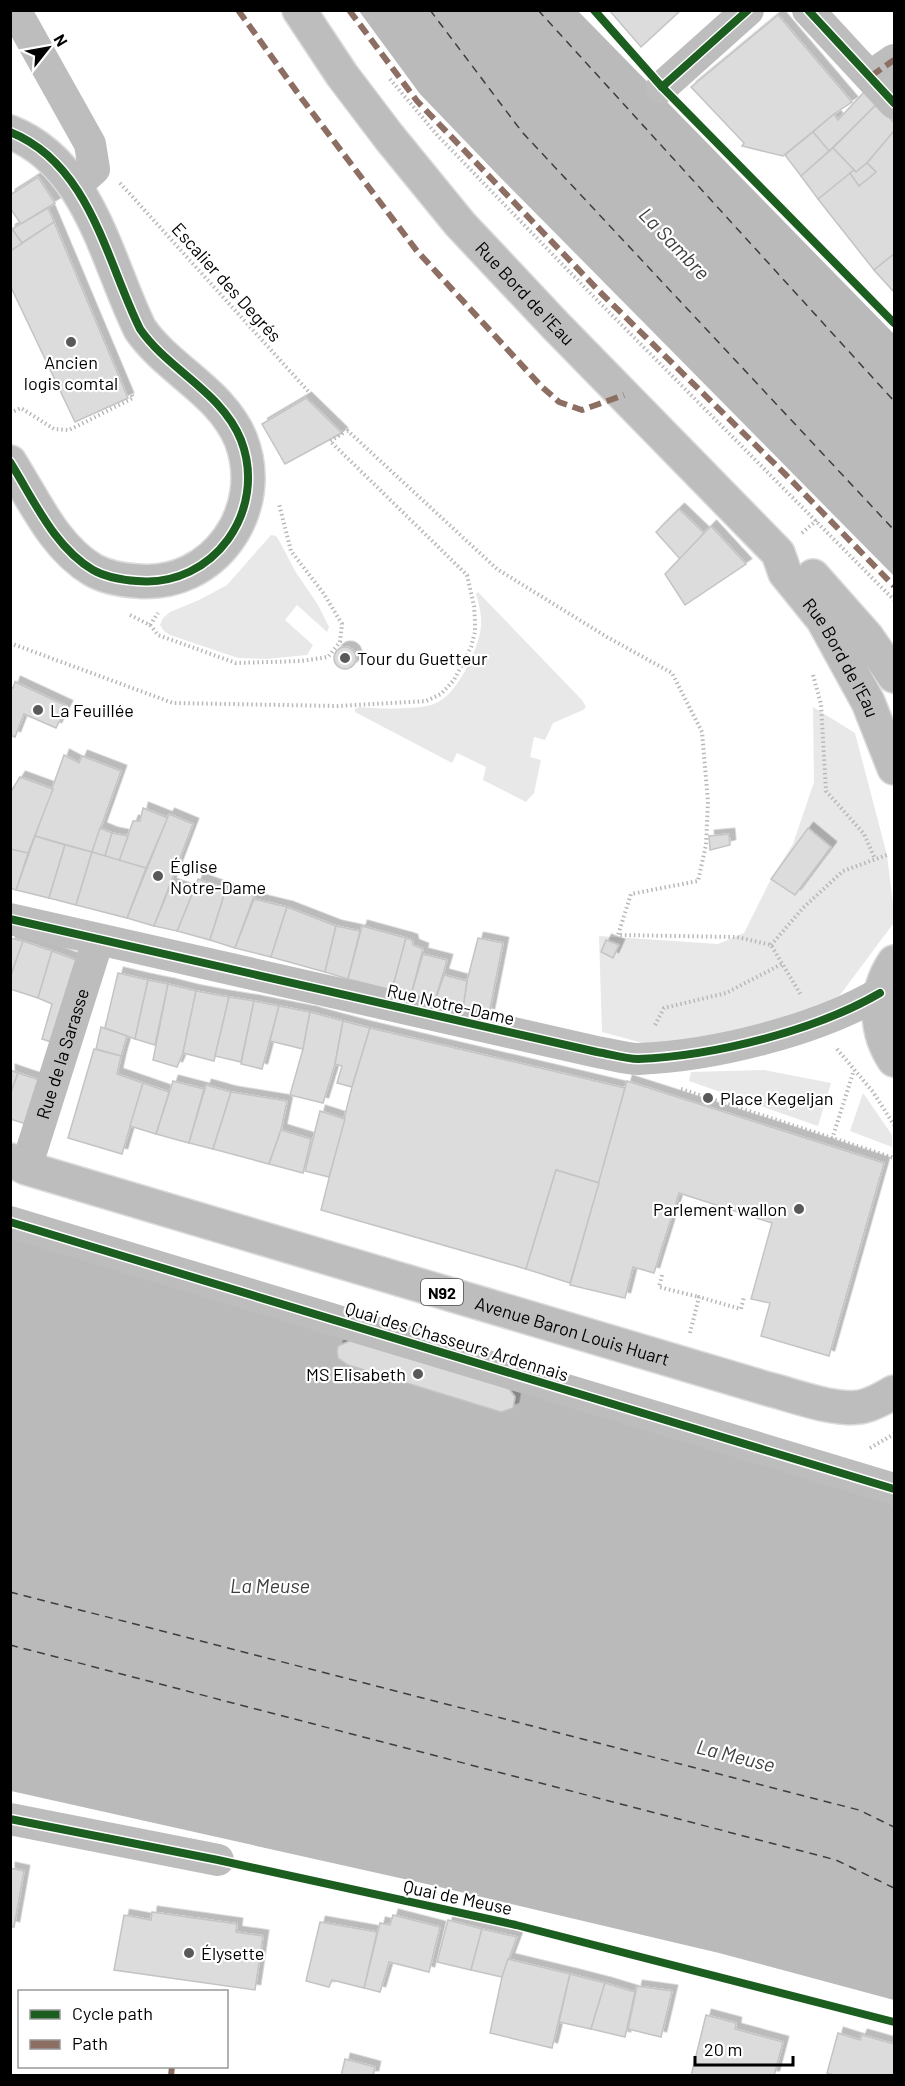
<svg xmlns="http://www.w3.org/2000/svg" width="905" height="2086" font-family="Barlow,sans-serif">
	<defs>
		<filter id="shadow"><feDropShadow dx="5.5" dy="-5.5" stdDeviation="0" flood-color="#0004"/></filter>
	</defs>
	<rect width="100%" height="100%" fill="#fff"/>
	<g fill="#e8e8e8">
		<path d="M271,535L276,536L280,542L295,571L318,605L329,627L327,632L297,605L285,620L313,645L307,655L267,659L238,658L170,635L164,631L160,625L163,618L170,612L199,600L227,585Z"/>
		<path d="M478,592L582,700L586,707L583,710L553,723L545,740L534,737L530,757L541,760L534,793L526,802L483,780L486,767L457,753L452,763L355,712V709L359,707C376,709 418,710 434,704C457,696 478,650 481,627C482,616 479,604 476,594Z"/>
		<path d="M813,707L855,733L887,855L894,911L893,924L840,995L810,1010L724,1034L650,1045L602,1032L599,936L718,944L744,933L771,879L793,844L814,782Z"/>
		<path d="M764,1070L831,1083L818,1126L689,1081L691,1072Z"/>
		<path d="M863,1093L892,1135V1147L850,1131Z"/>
	</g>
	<g fill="#bababa">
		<path d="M359,11H578L894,334V576L495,172L420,94Z"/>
		<path d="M11,1233L116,1268L894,1505V2000L719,1953L431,1885L11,1791Z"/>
	</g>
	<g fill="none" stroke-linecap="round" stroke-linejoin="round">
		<g stroke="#3e3e3e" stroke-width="1.5" stroke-dasharray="8 6" stroke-linecap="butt">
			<path d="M430,10L522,132L894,530"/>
			<path d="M538,10L894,401"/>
			<path d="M10,1592L859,1810L894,1827"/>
			<path d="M10,1645L836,1860L894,1888"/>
		</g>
	</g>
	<g fill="#dcdcdc" stroke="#c4c4c4" stroke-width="1.5" filter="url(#shadow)">
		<path d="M609,10H681L641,47Z"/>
		<path d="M778,15L852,102L834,114L783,156L742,146L744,143L691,87Z"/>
		<path d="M865,91L877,104L829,151L813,132L834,114L838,120Z"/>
		<path d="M877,104L894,123V131L867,163L856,172L833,148Z"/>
		<path d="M894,131V254L874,270L818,199L850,173L859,186L876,172L867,163Z"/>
		<path d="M813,132L829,151L801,176L785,155Z"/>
		<path d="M833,148L854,170L818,199L801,176Z"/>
		<path d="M867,163L876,172L859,186L850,173L854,170L856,172Z"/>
		<path d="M38,177L55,203L21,224L10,208V195Z"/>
		<path d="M48,208L54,222L22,243L12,229Z"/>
		<path d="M54,222L128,398L75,422L10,285V251Z"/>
		<path d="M12,229L22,243L10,251V230Z"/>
		<path d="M894,254V292L874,270Z"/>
		<path d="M306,398L342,433L285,464L262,424Z"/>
		<path d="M679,509L704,533L680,559L656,532Z"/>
		<path d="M711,526L746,564L685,605L665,574Z"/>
		<circle cx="345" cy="658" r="11"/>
		<path d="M15,682L67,706L56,728L24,714L15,737L10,735V687L13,688Z"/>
		<path d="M64,755L79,763L82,756L121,771L92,852L35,836Z"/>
		<path d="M20,777L53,789L28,853L10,849V793Z"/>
		<path d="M143,808L168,818L146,868L119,861L133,821H140Z"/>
		<path d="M169,814L193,824L154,926L127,918Z"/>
		<path d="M100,828L112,833L105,856L92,852Z"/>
		<path d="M808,828L831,847L795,895L771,879Z"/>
		<path d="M112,833L128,836L119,861L105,856Z"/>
		<path d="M729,834L730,845L710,850L709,836Z"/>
		<path d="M35,836L65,845L49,898L16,890Z"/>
		<path d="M65,845L92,852L76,905L49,898Z"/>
		<path d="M10,849L28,853L16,890L10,888Z"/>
		<path d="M92,852L146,868L127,918L76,905Z"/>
		<path d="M198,879L226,889L210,940L177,931Z"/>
		<path d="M171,884L193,892L177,931L154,926Z"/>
		<path d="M226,889L254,896L235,948L210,940Z"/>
		<path d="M254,899L287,907L271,957L235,948Z"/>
		<path d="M287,907L336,926L325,972L271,957Z"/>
		<path d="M336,926L360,931L348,979L325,972Z"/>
		<path d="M362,926L406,938L392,990L348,979Z"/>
		<path d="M10,938L23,941L10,978Z"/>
		<path d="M406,938L412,940L413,945L423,949L411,995L392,990Z"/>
		<path d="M478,938L503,943L489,1014L463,1008L467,981Z"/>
		<path d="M606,940L619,945L613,958L601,952Z"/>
		<path d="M23,941L52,951L38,998L10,989V978Z"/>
		<path d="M52,951L84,963L60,1045L42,1039L52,1004L38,998Z"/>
		<path d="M423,954L447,960L435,1001L411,995Z"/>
		<path d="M118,973L148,980L135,1039L105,1028Z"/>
		<path d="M444,975L467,981L463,1008L435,1001Z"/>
		<path d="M148,980L168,984L155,1045L135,1039Z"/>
		<path d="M168,984L196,991L183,1053L177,1067L153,1060Z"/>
		<path d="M196,991L229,997L214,1061L183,1053Z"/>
		<path d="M229,997L254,1001L241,1062L215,1056Z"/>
		<path d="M254,1001L279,1006L262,1069L241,1064Z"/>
		<path d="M279,1006L310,1012L303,1049L270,1041Z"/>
		<path d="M310,1012L343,1021L335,1064L323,1103L290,1095L303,1049Z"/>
		<path d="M343,1021L370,1028L352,1087L337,1083L342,1066L335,1064Z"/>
		<path d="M101,1027L127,1036L121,1056L96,1049Z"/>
		<path d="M370,1028L625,1088L599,1183L556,1170L526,1269L321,1210L352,1087Z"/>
		<path d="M94,1049L121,1056L117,1074L143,1083L122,1154L68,1138Z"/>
		<path d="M10,1070L18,1073L10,1095Z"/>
		<path d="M18,1073L49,1083L36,1127L10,1119V1095Z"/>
		<path d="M173,1081L204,1089L189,1143L156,1134Z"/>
		<path d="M627,1081L884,1163L829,1356L761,1336L770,1303L751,1299L772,1223L679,1193L654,1273L633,1267L625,1298L570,1285Z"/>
		<path d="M143,1083L169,1092L156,1134L130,1126Z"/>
		<path d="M206,1085L231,1092L213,1149L189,1143Z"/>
		<path d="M231,1092L287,1101L281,1130L269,1164L213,1149Z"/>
		<path d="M320,1111L345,1119L329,1177L305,1171Z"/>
		<path d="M281,1130L311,1139L303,1173L269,1164Z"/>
		<path d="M556,1170L599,1183L570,1283L526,1269Z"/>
		<path d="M350,1341L507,1388L510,1390L515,1397L513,1408L501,1412L348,1365L338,1358L337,1351L338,1346Z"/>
		<path d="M10,1868L24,1871L14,1927L10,1926Z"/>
		<path d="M152,1912L237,1924L236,1932L263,1936L255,1990L114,1970L124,1915L151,1920Z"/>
		<path d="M393,1915L440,1927L429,1972L389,1962L380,1992L364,1988L380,1923L390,1925Z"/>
		<path d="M448,1920L482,1929L471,1970L437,1962Z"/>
		<path d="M320,1922L377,1932L364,1988L332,1980L329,1987L306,1981Z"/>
		<path d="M482,1929L517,1937L502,1977L471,1970Z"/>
		<path d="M508,1959L570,1974L552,2048L490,2033L502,1977Z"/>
		<path d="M570,1974L605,1983L591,2029L559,2022Z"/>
		<path d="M605,1983L635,1992L625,2037L591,2029Z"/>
		<path d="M637,1986L672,1991L661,2037L628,2029Z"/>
		<path d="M706,2015L736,2023L735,2029L783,2042L774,2076H691Z"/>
		<path d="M838,2033L860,2040L862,2035L894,2044V2076H837L827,2073Z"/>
		<path d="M345,2059L375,2067L373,2076H341Z"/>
	</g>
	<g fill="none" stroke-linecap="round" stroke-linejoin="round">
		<g stroke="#dbdbdb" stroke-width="36">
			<g id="major">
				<path id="s2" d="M299,10L342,75L389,137L460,224L556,326L778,553L785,573L823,620L868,702L894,768"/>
				<path d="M10,132C90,164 106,260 140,329C168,370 222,392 241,440C268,510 214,588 137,581C122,580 107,578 93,570C54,547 34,500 10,462"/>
				<path d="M813,576L867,637L894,676"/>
				<path d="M894,962C874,992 874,1030 894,1060"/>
				<path id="s3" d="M10,1160L26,1168L768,1389C796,1396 833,1411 860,1407C872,1405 884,1398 894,1392"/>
			</g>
		</g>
		<g stroke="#b8b8b8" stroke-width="4" stroke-dasharray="1.5 3" stroke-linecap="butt">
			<path d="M390,79L438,136L592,295L894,600"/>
			<path d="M120,183L345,432L348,431L497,569L607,637L672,673L702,732L708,802L706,845L698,881L631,894L618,935L737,937L771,945L801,995"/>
			<path d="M10,413L21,408L54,429L69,430L133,398L114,351"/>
			<path d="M802,533L817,520"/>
			<path d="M130,615L150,625L158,635L236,663L301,661L328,657L340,642L342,624L324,594L291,551L279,504"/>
			<path d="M150,625L158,613"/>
			<path d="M10,643L173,703L338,706L426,701L441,694L454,680L471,647L475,632V621L474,606L467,575L330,441L345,432"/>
			<path d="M813,675L821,704L826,791L864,834L875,859"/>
			<path d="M771,945L803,908L843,871L887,855"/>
			<path d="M655,1025L664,1008L726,993L782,964"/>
			<path d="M837,1049L873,1092L894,1125"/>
			<path d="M681,1089L894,1158"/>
			<path d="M832,1139L854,1070"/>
			<path d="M662,1275L659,1287L699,1297"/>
			<path d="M690,1333L699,1297L741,1309L744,1297"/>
			<path d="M870,1448L894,1434"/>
		</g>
		<g stroke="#bdbdbd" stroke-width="32">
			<path d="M15,10L90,144L94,169L75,186"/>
			<path d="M808,10L894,103"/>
			<path d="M871,76L894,60"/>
			<path d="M662,87L748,10"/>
			<path d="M10,919L597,1052C610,1054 625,1059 638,1059C713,1056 815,1031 880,993"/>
			<path id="s1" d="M26,1168L98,940"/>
			<path d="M10,1222L894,1489"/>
			<path d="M10,1819L218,1860"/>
		</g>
		<use href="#major" stroke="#bdbdbd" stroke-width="33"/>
		<g stroke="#8d6e63" stroke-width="6" stroke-dasharray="12 6" stroke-linecap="butt">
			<path d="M238,10L302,99L417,251L541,386L559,402L582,410L624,395"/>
			<path d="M349,10L417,101L600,292L786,475L894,586"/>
			<path d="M871,76L894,60"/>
			<path d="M171,2076L172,2066"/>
		</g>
		<g stroke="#fff" stroke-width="11">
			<g id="cycleway">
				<path d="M594,10L662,87L894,323"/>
				<path d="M808,10L894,103"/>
				<path d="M662,87L748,10"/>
				<path d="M10,132C90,164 106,260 140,329C168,370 222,392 241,440C268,510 214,588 137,581C122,580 107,578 93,570C54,547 34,500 10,462"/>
				<path d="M10,919L597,1052C610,1054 625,1059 638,1059C713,1056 815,1031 880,993"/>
				<path d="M10,1222L894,1489"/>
				<path d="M10,1819L218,1860L516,1925L894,2022"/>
			</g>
		</g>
		<use href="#cycleway" stroke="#1b5e20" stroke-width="8"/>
	</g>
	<g fill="#595959" stroke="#fff" stroke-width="2">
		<circle cx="71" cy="342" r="6"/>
		<circle cx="345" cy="658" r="6"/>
		<circle cx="38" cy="710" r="6"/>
		<circle cx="158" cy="876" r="6"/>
		<circle cx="708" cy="1098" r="6"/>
		<circle cx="799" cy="1209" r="6"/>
		<circle cx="418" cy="1374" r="6"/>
		<circle cx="189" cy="1953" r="6"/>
	</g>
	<g text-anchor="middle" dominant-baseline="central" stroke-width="4.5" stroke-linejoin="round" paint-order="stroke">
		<rect fill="#fff" stroke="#4c4c4c" stroke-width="1.5" x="421" y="1279" width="42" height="26" rx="4.5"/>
		<g font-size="16" font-weight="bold" fill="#000">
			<text x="442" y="1292">N92</text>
		</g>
		<g font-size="18" fill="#000" stroke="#fff">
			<text transform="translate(227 282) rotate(48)">Escalier des Degrés</text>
			<text stroke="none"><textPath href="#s2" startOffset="363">Rue Bord de l'Eau</textPath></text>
			<text stroke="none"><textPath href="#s2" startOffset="849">Rue Bord de l'Eau</textPath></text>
			<text transform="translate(451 1004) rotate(13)">Rue Notre-Dame</text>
			<text stroke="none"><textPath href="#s1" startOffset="120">Rue de la Sarasse</textPath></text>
			<text stroke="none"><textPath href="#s3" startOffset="588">Avenue Baron Louis Huart</textPath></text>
			<text transform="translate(457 1341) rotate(17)">Quai des Chasseurs Ardennais</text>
			<text transform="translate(458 1897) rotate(12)">Quai de Meuse</text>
		</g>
		<g font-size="18" fill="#000" stroke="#fff" text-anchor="start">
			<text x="71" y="362" text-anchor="middle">Ancien<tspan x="71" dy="21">logis comtal</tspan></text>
			<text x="357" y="658">Tour du Guetteur</text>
			<text x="50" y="710">La Feuillée</text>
			<text x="170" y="866">Église<tspan x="170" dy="21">Notre-Dame</tspan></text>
			<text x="720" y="1098">Place Kegeljan</text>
			<text x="787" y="1209" text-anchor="end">Parlement wallon</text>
			<text x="406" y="1374" text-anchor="end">MS Elisabeth</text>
			<text x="201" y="1953">Élysette</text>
		</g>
		<g font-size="20" font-style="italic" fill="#3e3e3e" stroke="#fff">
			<text transform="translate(675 243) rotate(46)">La Sambre</text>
			<text x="270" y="1585">La Meuse</text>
			<text transform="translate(736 1755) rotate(14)">La Meuse</text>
		</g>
	</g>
	<rect width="905" height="2086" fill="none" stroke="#000000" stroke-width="24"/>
	<rect x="18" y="1990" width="210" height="78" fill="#ffffff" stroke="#999999" stroke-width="1.5"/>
	<rect x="30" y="2010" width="30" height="9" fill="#1b5e20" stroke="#999999" stroke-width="1.5"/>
	<text x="72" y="2020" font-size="18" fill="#000000">Cycle path</text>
	<rect x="30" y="2040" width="30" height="9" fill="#8d6e63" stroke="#999999" stroke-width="1.5"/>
	<text x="72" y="2050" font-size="18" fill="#000000">Path</text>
	<g transform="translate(48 48) rotate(59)" stroke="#ffffff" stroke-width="4.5" paint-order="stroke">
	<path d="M0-4.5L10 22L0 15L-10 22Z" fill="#000000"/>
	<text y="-9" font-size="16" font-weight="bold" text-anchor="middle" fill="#000000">N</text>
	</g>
	<path d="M695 2056v9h98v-9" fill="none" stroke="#000000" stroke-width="3"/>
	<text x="704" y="2056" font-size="18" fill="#000000" stroke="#ffffff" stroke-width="4.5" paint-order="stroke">20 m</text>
</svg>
